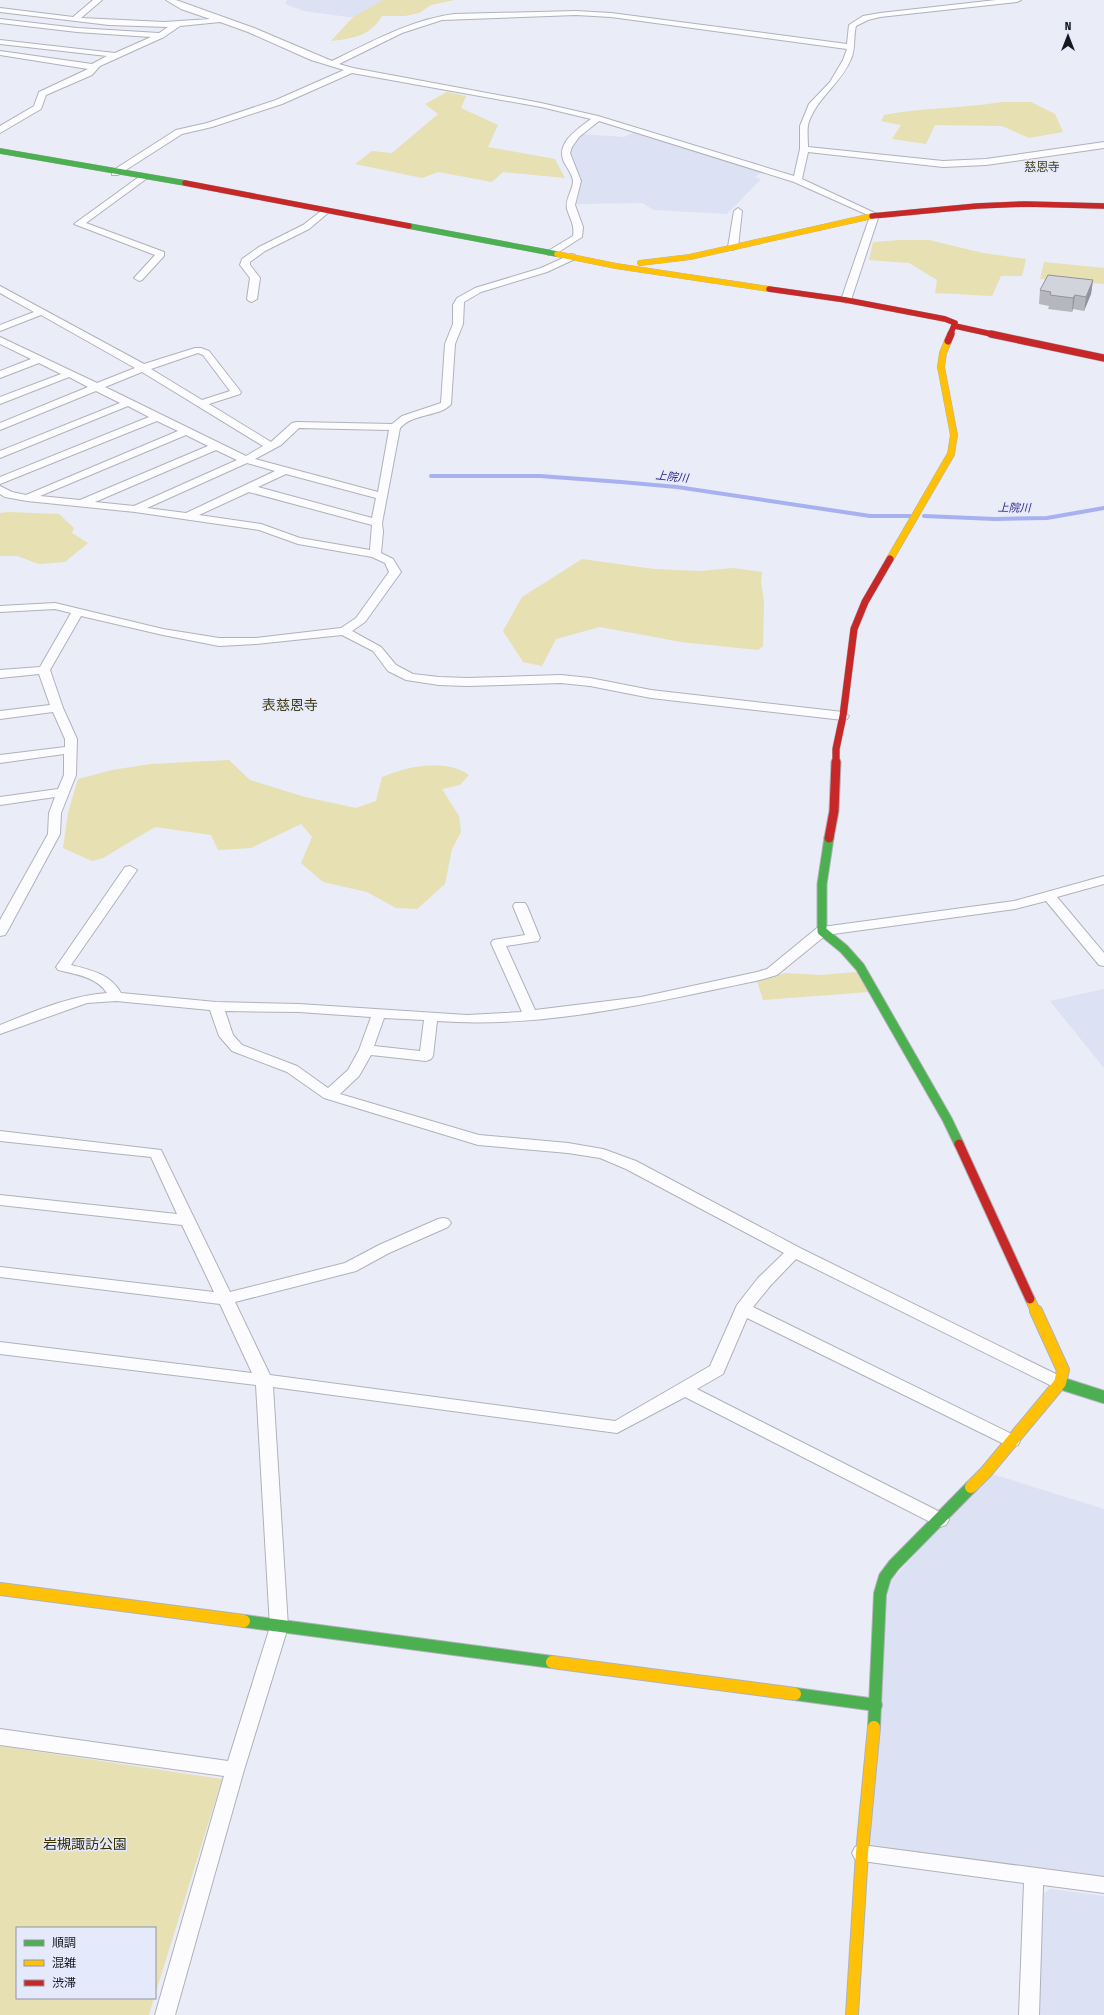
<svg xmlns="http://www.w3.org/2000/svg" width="1104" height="2015" font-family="'Fira Sans Condensed','Noto Sans JP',sans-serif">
	<rect width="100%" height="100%" fill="#eaecf7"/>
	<g fill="#dde1f4">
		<path d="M285,0H386L357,17H348L304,11L285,4L287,0Z"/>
		<path d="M637,131L763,171L755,177L761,179L727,214L653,210L643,203L577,204L581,182L579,173L569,157L572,142L582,134L624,137Z"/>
		<path d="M1104,989V1068L1050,1001Z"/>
		<path d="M986,1472L1104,1509V1885L862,1853L880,1594Z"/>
		<path d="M1051,1889L1104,1896V2015H1038L1041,1895Z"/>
	</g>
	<g fill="#e6e0b2">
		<path d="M383,0H454L431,5L419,13L405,16H382C369,37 354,38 331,41L353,17Z"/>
		<path d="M447,92L466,96L461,108L498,125L488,147L555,159L565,178L503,172L492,182L438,172L422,178L355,164L372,151L392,153L438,114L425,104Z"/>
		<path d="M1001,102H1031L1055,114L1063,132L1029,138L1002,126L935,125L926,144L892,139L901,125L881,121L884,115C923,107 963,109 1001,102Z"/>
		<path d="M901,240H929L983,253L1026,259L1022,276H1001L992,296L935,293L937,280L909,263L869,260L873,242Z"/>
		<path d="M1044,262L1104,268V288V284L1040,279Z"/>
		<path d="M8,512L59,514L74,528L72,533L88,543L65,562L39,564L17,556H0V513Z"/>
		<path d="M582,559L654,569L700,571L733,568L762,572L761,582L764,601L763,646L758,650L681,642L600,627L556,639L542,666L523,662L503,631L522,597Z"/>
		<path d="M229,760L250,780L305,797L356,808L376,801L382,777C408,766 445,758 469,775L460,785L442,789L459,816L461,832L452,849L445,884L417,909L396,908L367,892L323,882L301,863L312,837L301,824L251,848L218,850L211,835L155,827L103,858L92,861L63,848L68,813L78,779L112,770L151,764Z"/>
		<path d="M856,972L869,992L763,1000L757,981L786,973L821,975Z"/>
		<path d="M0,1746L222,1779L155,1995V1928H17V1998H154L149,2015H0Z"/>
	</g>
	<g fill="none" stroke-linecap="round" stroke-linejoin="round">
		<g stroke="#a7b0f1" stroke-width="4">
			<path d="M431,476H540L621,482L677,487L870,516H910"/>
			<path d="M924,516L995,519L1047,518L1104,508"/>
		</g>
		<g stroke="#b0b2ba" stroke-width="2">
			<g id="street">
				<path d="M93,0H102L81,18L164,22L210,19L181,9L166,0H176L254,28L332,61C371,42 410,20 454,14L576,11L611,13L847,44L849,25L863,16L880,13L996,0H1021L1017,2L880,17L868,20L856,26C853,37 856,48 851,59C841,84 815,99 808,125C807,132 808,140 808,147L943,161L986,159L1104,142V148L986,165L943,167L808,152L802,179L879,215L851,300L846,303L841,300L870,216L794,182L599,121L579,137L572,147L570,153L581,181L575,205L583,227L582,237L554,255H548V251L573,236C575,225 570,219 567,209C565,199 572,192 573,182C573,175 567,168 564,162C555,143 579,128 591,119L541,107L352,73L282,104L212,127L182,134L118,175H112V171L176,130L207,123L276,100L344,70L311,60L248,32L220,22L180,26L164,37L100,66L92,75L46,95L41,109L0,133V126L34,106L39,92L88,69L0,55V51L92,64L107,56L0,44V40L115,53L151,37L77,32L0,23V19L77,28L159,33L168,27L109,25L0,12V8L73,17ZM576,15L611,17L847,49L843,60L830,82L809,104L800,126V149L794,176L598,116L541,103L353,68L339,64L402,33L442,20Z"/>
				<path d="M143,174L146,175V179L86,223L164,252V256L142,280L139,281L134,278L155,255L74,224Z"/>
				<path d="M325,208L328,209V213L309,229L265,251L250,262V265L260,278L257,299L252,302L249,301L247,299L250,278L240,265L242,259L259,247L303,225Z"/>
				<path d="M738,208L742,211L738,247L733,250L728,247L734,211Z"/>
				<path d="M572,254L575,255V259L547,272L481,292L464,302L463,324L455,344L451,404C440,417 413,413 400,428L382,523L383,532L381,553L393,559L401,572L365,622L352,631L381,647L396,665L413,674L439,677L468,678L561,675L590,678L651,690L843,712L849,716L847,719L843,720L651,698L590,686L561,683L468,686L439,685L406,680L388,671L373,651L342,635L256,644L219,646L163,635L81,616L50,670L63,708L77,739L76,775L61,813L60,834L7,932L5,935L0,936V920L48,834L49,813L55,797L0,805V797L58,789L64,775V754L0,763V755L65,747V739L53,712L0,719V711L50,705L39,674L0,678V670L40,667L71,613L55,609L0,612V606L55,603L163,629L219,638H256L341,628L356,618L389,572L385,563L372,557L298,544L259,530L135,512L27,501L5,497L0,494V486L12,492L26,495L178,431L157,421L0,484V477L149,417L128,406L0,458V451L120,403L96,391L0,430V423L88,387L69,377L0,404V397L61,374L39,363L0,378V371L31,359L0,344V337L97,383L135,368L41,315L0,331V325L34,312L0,293V286L144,364L195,348H201L209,351L241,392L240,394L209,404L271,442L292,423L296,422L392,424L402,416L441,403L445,344L453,324V305L457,298L475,288L541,268ZM198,353L203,355L230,391L202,400L151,369ZM142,372L263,446L246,456L105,387ZM299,428L389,430L378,492L255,459L281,445ZM186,435L208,446L80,500L40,496ZM216,450L237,460L134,506L95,502ZM247,463L275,471L186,513L147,508ZM286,474L376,498L372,518L258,487ZM249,492L372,525L370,550L300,538L261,524L199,515Z"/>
				<path d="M130,866L137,870L71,965C91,970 110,974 121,993L216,1002L299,1004L467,1015L522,1012L491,943L493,940L525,935L513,906L515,903H525L527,906L540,938L538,941L506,946L535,1010L641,997L757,972L767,969L817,928L822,927L1014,901L1104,876V884L1057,897L1104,953V966L1099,965L1046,901L1015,909L826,935L777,975L760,980C654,1002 546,1029 437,1021L433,1056L431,1059L426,1061L371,1055L359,1076L340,1094L479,1135L568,1143L603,1149L636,1161L800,1248L1066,1379L1068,1383L1066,1387L1060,1389L1054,1387L796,1259L770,1286L753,1307L1018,1437L1020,1441L1018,1445L1012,1447L1006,1445L747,1318L723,1374L697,1389L946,1515L949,1520L946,1525L940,1527L685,1397L617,1433L273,1387L288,1627L244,1770L175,2015H155L224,1776L0,1745V1729L228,1761L270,1627L256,1385L0,1354V1342L252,1373L220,1304L0,1277V1267L214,1292L182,1225L0,1205V1195L177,1214L151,1157L0,1141V1131L161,1150L230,1292L345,1263L379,1245L438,1219L443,1218L448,1219L451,1223L448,1227L389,1253L356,1271L235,1302L270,1375L615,1421L710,1366L737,1305L758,1278L784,1253L626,1169L600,1158L568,1153L478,1145L324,1098L287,1072L232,1051L219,1036L210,1010L116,1001L87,1003L0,1034V1025C35,1011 69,996 107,993C97,977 75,974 58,970L56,967L125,867ZM225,1011L299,1012L371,1017L359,1050L348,1070L328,1088L297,1066L242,1045L233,1035ZM384,1018L424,1020L420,1051L374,1046Z"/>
				<path d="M862,1845L1104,1877V1893L1043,1885L1039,2015H1019L1024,1883L862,1861L855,1859L852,1853L855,1847Z"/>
			</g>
		</g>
		<g stroke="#b0b2ba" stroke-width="6">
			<g id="fast-far2">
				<path d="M0,151L185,183"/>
				<path d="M409,226L557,254"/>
			</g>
		</g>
		<g stroke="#b0b2ba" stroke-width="11">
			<path id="fast-far1" d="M829,838L822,884V931L844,949L860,967L947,1119L959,1144"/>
		</g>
		<g stroke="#b0b2ba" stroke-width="14">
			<g id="fast">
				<path d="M1060,1383L1104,1397"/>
				<path d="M244,1621L552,1662"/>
				<path d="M795,1694L876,1705"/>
				<path d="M874,1727L880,1594L885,1577L894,1565L971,1487"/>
			</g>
		</g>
		<g stroke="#b0b2ba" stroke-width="6">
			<g id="slow-far3">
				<path d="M557,254L616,266L769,289"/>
				<path d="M640,263L690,257L872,216"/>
			</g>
		</g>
		<g stroke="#b0b2ba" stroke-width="8">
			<path id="slow-far2" d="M890,559L951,454L954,435L941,367L943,353L948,341"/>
		</g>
		<g stroke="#b0b2ba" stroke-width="11">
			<path id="slow-far1" d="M1030,1299L1036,1312"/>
		</g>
		<g stroke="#b0b2ba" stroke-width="14">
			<g id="slow">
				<path d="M971,1487L986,1472L1060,1383L1063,1370L1036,1311"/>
				<path d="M0,1589L244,1621"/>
				<path d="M552,1662L795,1694"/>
				<path d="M852,2015L862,1853L874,1727"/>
			</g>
		</g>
		<g stroke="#b0b2ba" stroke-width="6">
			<g id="jam-far2">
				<path d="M185,183L409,226"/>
				<path d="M872,216L977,206L1025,204L1104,206"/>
				<path d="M769,289L846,300L945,319L955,323L950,335"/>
				<path d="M955,326L996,335"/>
			</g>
		</g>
		<g stroke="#b0b2ba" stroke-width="8">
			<g id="jam-far1">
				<path d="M991,334L1104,358"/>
				<path d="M948,341L951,334"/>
				<path d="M836,763V749L843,716L854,629L865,602L890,559"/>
			</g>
		</g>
		<g stroke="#b0b2ba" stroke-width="11">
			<g id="jam">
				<path d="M829,838L834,811L836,762"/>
				<path d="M959,1144L1030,1299"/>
			</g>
		</g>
		<use href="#street" fill="#fcfcfe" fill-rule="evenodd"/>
		<use href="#fast-far2" stroke="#4caf50" stroke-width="5.5"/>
		<use href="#fast-far1" stroke="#4caf50" stroke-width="9"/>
		<use href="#fast" stroke="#4caf50" stroke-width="12"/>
		<use href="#slow-far3" stroke="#ffc107" stroke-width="5.5"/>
		<use href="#slow-far2" stroke="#ffc107" stroke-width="7"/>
		<use href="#slow-far1" stroke="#ffc107" stroke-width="9"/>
		<use href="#slow" stroke="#ffc107" stroke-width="12"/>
		<use href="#jam-far2" stroke="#c62828" stroke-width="5.5"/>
		<use href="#jam-far1" stroke="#c62828" stroke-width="7"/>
		<use href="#jam" stroke="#c62828" stroke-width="9"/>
	</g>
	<path fill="#b5b6be" d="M1093,280L1091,294L1084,311L1073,309L1072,312L1048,309L1049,306L1039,304L1040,290Z"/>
	<g fill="#93949b">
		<path d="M1093,280L1091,294L1084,311L1086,297Z"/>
		<path d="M1075,295L1073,309L1072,312L1073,298Z"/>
	</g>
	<path fill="#d2d4dd" stroke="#93949b" d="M1048,275L1093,280L1086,297L1075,295L1073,298L1050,295L1051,292L1040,290Z"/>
	<g text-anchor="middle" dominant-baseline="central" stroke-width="3" stroke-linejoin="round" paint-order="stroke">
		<g font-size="11" font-style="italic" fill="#261d81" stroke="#e5e9fc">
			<text transform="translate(672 477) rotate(6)">上院川</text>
			<text transform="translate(1014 508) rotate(1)">上院川</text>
		</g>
		<g font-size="12" fill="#433c13" stroke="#e5e9fc">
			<text x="1042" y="167">慈恩寺</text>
		</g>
		<g font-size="14" fill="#433c13" stroke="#e5e9fc">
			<text x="290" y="705">表慈恩寺</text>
		</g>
		<g font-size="14" fill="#373001" stroke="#e5e9fc">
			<text x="85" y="1844">岩槻諏訪公園</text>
		</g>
	</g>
	<rect x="16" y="1927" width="140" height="72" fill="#e5e9fc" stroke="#9295a3"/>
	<rect x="24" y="1940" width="20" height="6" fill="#4caf50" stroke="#9295a3"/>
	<text x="52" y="1947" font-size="12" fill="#16171e">順調</text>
	<rect x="24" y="1960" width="20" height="6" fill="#ffc107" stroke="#9295a3"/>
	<text x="52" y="1967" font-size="12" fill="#16171e">混雑</text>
	<rect x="24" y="1980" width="20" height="6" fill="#c62828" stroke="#9295a3"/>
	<text x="52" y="1987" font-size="12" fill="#16171e">渋滞</text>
	<g transform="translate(1068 36)" stroke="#e5e9fc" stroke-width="3" paint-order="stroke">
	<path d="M0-3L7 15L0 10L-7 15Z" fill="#16171e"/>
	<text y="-6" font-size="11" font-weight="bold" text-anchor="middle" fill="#16171e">N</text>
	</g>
</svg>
